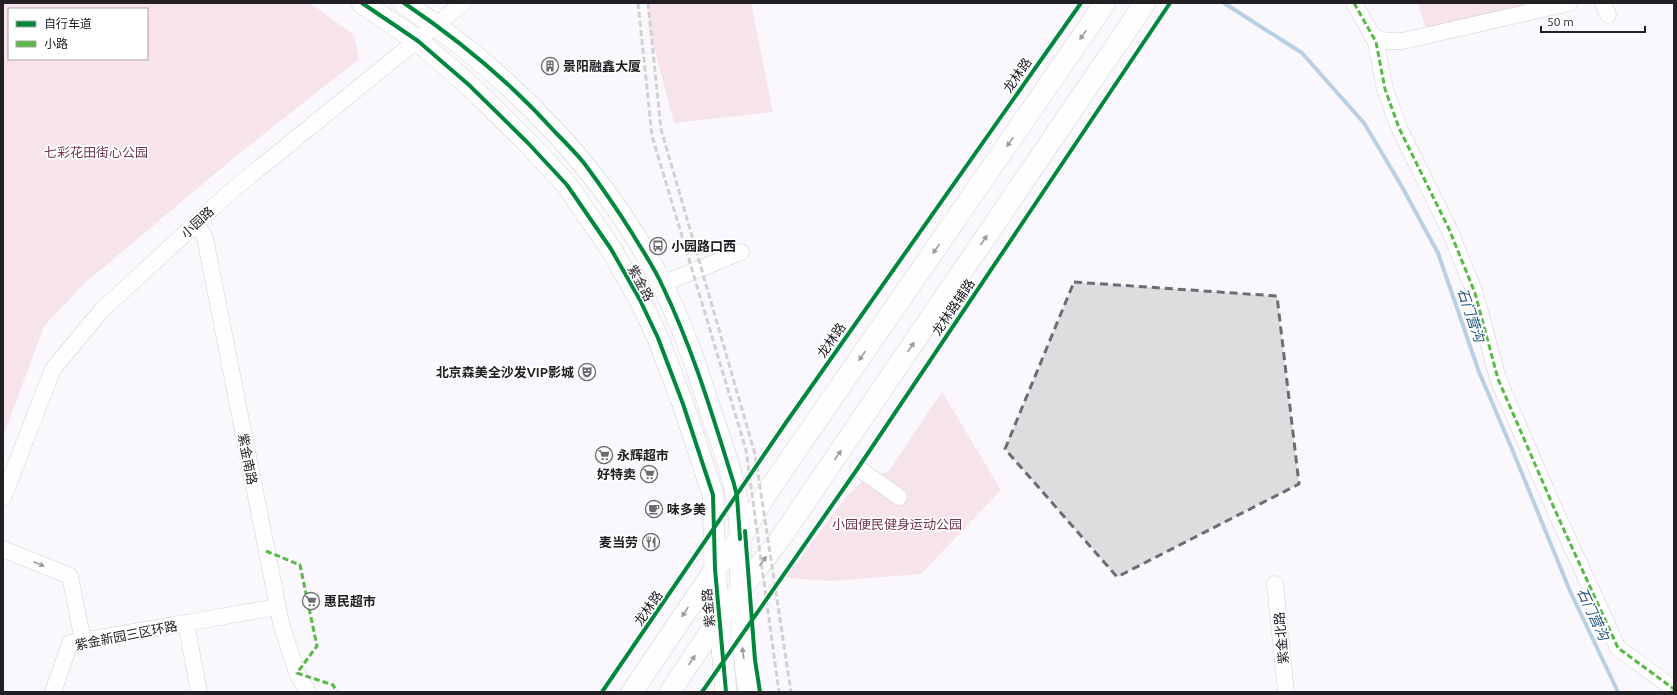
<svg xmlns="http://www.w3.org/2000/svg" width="1677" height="695" font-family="Ubuntu,'Noto Sans SC',sans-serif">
	<rect width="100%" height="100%" fill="#faf8fc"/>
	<g fill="#f7e4ea" fill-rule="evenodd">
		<path d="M3,3H310L354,35L359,59L241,152L86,282L44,326L3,437ZM9,9H147V59H9Z"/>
		<path d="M648,3H751L773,112L674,123L649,29Z"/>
		<path d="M1418,3H1531L1426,29Z"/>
		<path d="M942,392L1001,490L921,574L831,581L786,578L844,499L864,480L889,471Z"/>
	</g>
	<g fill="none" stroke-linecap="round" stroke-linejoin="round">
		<path stroke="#b9cfe4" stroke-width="4" d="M1224,3L1302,53L1364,123L1401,185L1438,253L1479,372L1512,449L1570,591L1618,692"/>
		<g stroke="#d2d0d4" stroke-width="17">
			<g id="minor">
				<path d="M1354,3L1376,42L1385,89L1399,128L1449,229L1475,293L1498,379L1554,508L1618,648L1674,689"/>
				<path d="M1603,3L1608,15"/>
				<path d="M1373,37L1386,41H1403L1569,3"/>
				<path d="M196,223L205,238L281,623L297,673L308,692"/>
				<path d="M662,284L741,252"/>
				<path d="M858,468L899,497"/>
				<path d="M3,498L53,369L101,311L230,192L463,3"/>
				<path d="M3,549L70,576L83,641"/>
				<path d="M1275,584L1286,692"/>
				<path d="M186,623L277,607"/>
				<path d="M53,692L70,643L186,623L199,692"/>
			</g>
		</g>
		<g stroke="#d2d0d4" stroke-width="22">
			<g id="major">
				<path d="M362,3L418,41L469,85L527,142L567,185L611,249L640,300L658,338L683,404L713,495L715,569L726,692"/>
				<path d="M404,3C510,75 604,169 662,284C682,325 698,369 711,413C720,439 731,467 736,494C742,526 740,559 740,591C740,625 744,658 749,692"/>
				<path d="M632,692L715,569L740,539L766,494L1105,3"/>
				<path d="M670,692L718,620L782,536L1145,3"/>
			</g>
		</g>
		<use href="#minor" stroke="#fefeff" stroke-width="16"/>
		<use href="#major" stroke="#fefeff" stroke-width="21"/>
		<g stroke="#d2d1d2" stroke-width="3" stroke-dasharray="6 3" stroke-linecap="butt">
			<path d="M638,3L652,136L746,450L779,692"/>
			<path d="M648,3L661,129L755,454L791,692"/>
		</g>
		<g stroke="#58b947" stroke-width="3" stroke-dasharray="6 3" stroke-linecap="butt">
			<path d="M1354,3L1376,42L1385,89L1399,128L1449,229L1475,293L1498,379L1554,508L1618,648L1674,689"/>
			<path d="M266,551L300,565L317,646L297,673L333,685L337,692"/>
		</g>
		<g stroke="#fff" stroke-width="6">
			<g id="cycleway">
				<path d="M362,3L418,41L469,85L527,142L567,185L611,249L640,300L658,338L683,404L713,495L715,569L726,692"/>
				<path d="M404,3C459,40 511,83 555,132C565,142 575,152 584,163C601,186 617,209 632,233C642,250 654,267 662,285C693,349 713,417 734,484L737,496L740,539"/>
				<path d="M745,531L755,660L760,692"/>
				<path d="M602,692L785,424L1081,3"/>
				<path d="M702,692L858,468L1170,3"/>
			</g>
		</g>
		<use href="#cycleway" stroke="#00873e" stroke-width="4"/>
	</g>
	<defs><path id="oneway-solid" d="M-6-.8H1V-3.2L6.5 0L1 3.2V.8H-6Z"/></defs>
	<g fill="#9b9a9d">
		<use href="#oneway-solid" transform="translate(1083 35) rotate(125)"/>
		<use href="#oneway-solid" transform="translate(1010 142) rotate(125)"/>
		<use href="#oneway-solid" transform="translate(984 240) rotate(-56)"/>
		<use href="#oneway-solid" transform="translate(936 249) rotate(125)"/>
		<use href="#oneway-solid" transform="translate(911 347) rotate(-56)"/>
		<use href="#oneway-solid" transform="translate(862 356) rotate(125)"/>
		<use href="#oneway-solid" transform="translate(838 455) rotate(-56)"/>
		<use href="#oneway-solid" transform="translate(763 561) rotate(-53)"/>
		<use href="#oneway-solid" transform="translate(39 564) rotate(22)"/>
		<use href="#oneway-solid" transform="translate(685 612) rotate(123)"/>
		<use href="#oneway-solid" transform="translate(743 653) rotate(-98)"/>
		<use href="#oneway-solid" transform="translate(692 660) rotate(-56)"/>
	</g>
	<path fill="#6e6c70" fill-opacity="0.2" stroke="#6e6c70" stroke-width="3" stroke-dasharray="8 5" stroke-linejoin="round" d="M1074,282L1277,296L1299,484L1117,577L1005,449Z"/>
	<defs>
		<g id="building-ring" transform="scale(0.9)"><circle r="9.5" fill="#fff" stroke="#6e6c70" stroke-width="1.5"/><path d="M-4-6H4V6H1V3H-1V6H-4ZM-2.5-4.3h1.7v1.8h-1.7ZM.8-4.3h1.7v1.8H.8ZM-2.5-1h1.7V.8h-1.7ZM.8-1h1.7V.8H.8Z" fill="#6e6c70"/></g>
		<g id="bus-ring" transform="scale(0.9)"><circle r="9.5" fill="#fff" stroke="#6e6c70" stroke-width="1.5"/><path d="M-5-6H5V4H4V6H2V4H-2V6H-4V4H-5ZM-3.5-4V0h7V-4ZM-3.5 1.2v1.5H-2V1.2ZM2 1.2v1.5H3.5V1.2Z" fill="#6e6c70"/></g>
		<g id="theatre-ring" transform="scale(0.9)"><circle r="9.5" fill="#fff" stroke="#6e6c70" stroke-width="1.5"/><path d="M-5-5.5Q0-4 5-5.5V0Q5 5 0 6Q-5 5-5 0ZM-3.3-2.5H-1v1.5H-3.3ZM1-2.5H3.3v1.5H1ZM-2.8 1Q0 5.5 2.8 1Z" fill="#6e6c70"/></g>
		<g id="supermarket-ring" transform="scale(0.9)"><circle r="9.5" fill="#fff" stroke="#6e6c70" stroke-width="1.5"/><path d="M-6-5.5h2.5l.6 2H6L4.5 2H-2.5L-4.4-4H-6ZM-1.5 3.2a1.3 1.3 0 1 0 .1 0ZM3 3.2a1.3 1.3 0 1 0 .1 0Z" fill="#6e6c70"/></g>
		<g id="cafe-ring" transform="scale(0.9)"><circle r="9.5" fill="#fff" stroke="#6e6c70" stroke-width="1.5"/><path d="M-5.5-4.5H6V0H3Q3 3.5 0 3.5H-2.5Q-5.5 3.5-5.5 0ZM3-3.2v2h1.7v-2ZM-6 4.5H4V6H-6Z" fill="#6e6c70"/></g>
		<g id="restaurant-ring" transform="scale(0.9)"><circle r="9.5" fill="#fff" stroke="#6e6c70" stroke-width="1.5"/><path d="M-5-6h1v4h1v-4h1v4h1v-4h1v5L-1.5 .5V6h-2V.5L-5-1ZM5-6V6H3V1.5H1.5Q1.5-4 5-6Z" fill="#6e6c70"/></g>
	</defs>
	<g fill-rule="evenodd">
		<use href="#building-ring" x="550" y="66"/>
		<use href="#bus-ring" x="658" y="246"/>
		<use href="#theatre-ring" x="587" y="372"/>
		<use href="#supermarket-ring" x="604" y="455"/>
		<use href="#supermarket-ring" x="649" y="474"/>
		<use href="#cafe-ring" x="654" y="509"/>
		<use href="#restaurant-ring" x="651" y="542"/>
		<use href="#supermarket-ring" x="311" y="601"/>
	</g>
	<g text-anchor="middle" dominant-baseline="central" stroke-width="3.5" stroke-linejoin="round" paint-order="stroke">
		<g font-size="13" font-weight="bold" fill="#222025" stroke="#fff" text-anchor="start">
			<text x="563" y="66">景阳融鑫大厦</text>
			<text x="671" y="246">小园路口西</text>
			<text x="574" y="372" text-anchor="end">北京森美全沙发VIP影城</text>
			<text x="617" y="455">永辉超市</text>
			<text x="636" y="474" text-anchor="end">好特卖</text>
			<text x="667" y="509">味多美</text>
			<text x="638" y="542" text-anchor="end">麦当劳</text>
			<text x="324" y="601">惠民超市</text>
		</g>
		<g font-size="13" fill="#222025" stroke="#fff">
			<text transform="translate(1017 75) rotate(-55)">龙林路</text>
			<text transform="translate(197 222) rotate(-43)">小园路</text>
			<text transform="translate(641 283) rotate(61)">紫金路</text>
			<text transform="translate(953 307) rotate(-56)">龙林路辅路</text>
			<text transform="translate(831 340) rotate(-55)">龙林路</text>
			<text transform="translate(248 459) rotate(79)">紫金南路</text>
			<text transform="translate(648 608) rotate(-55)">龙林路</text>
			<text transform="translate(708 608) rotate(-95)">紫金路</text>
			<text transform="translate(126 635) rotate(-11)">紫金新园三区环路</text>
			<text transform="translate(1281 638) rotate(-95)">紫金北路</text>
		</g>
		<g font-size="13" fill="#723848" stroke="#fff">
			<text x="96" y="152">七彩花田街心公园</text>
			<text x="897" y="524">小园便民健身运动公园</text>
		</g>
		<g font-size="14" font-style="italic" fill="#1e5077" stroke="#fff">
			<text transform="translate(1471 315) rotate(71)">石门营沟</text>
			<text transform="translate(1593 614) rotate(65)">石门营沟</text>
		</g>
	</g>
	<rect width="1677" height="695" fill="none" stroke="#222025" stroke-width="8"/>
	<rect x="8" y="8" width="140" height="52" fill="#ffffff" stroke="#a7a6a8"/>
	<rect x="16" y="21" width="20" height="6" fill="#00873e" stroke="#a7a6a8"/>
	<text x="44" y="28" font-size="12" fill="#222025">自行车道</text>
	<rect x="16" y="41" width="20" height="6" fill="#58b947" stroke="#a7a6a8"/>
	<text x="44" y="48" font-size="12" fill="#222025">小路</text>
	<path d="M1541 26v6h104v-6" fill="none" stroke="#222025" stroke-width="2"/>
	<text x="1547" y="26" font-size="12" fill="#222025" stroke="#ffffff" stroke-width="3" paint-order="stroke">50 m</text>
</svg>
